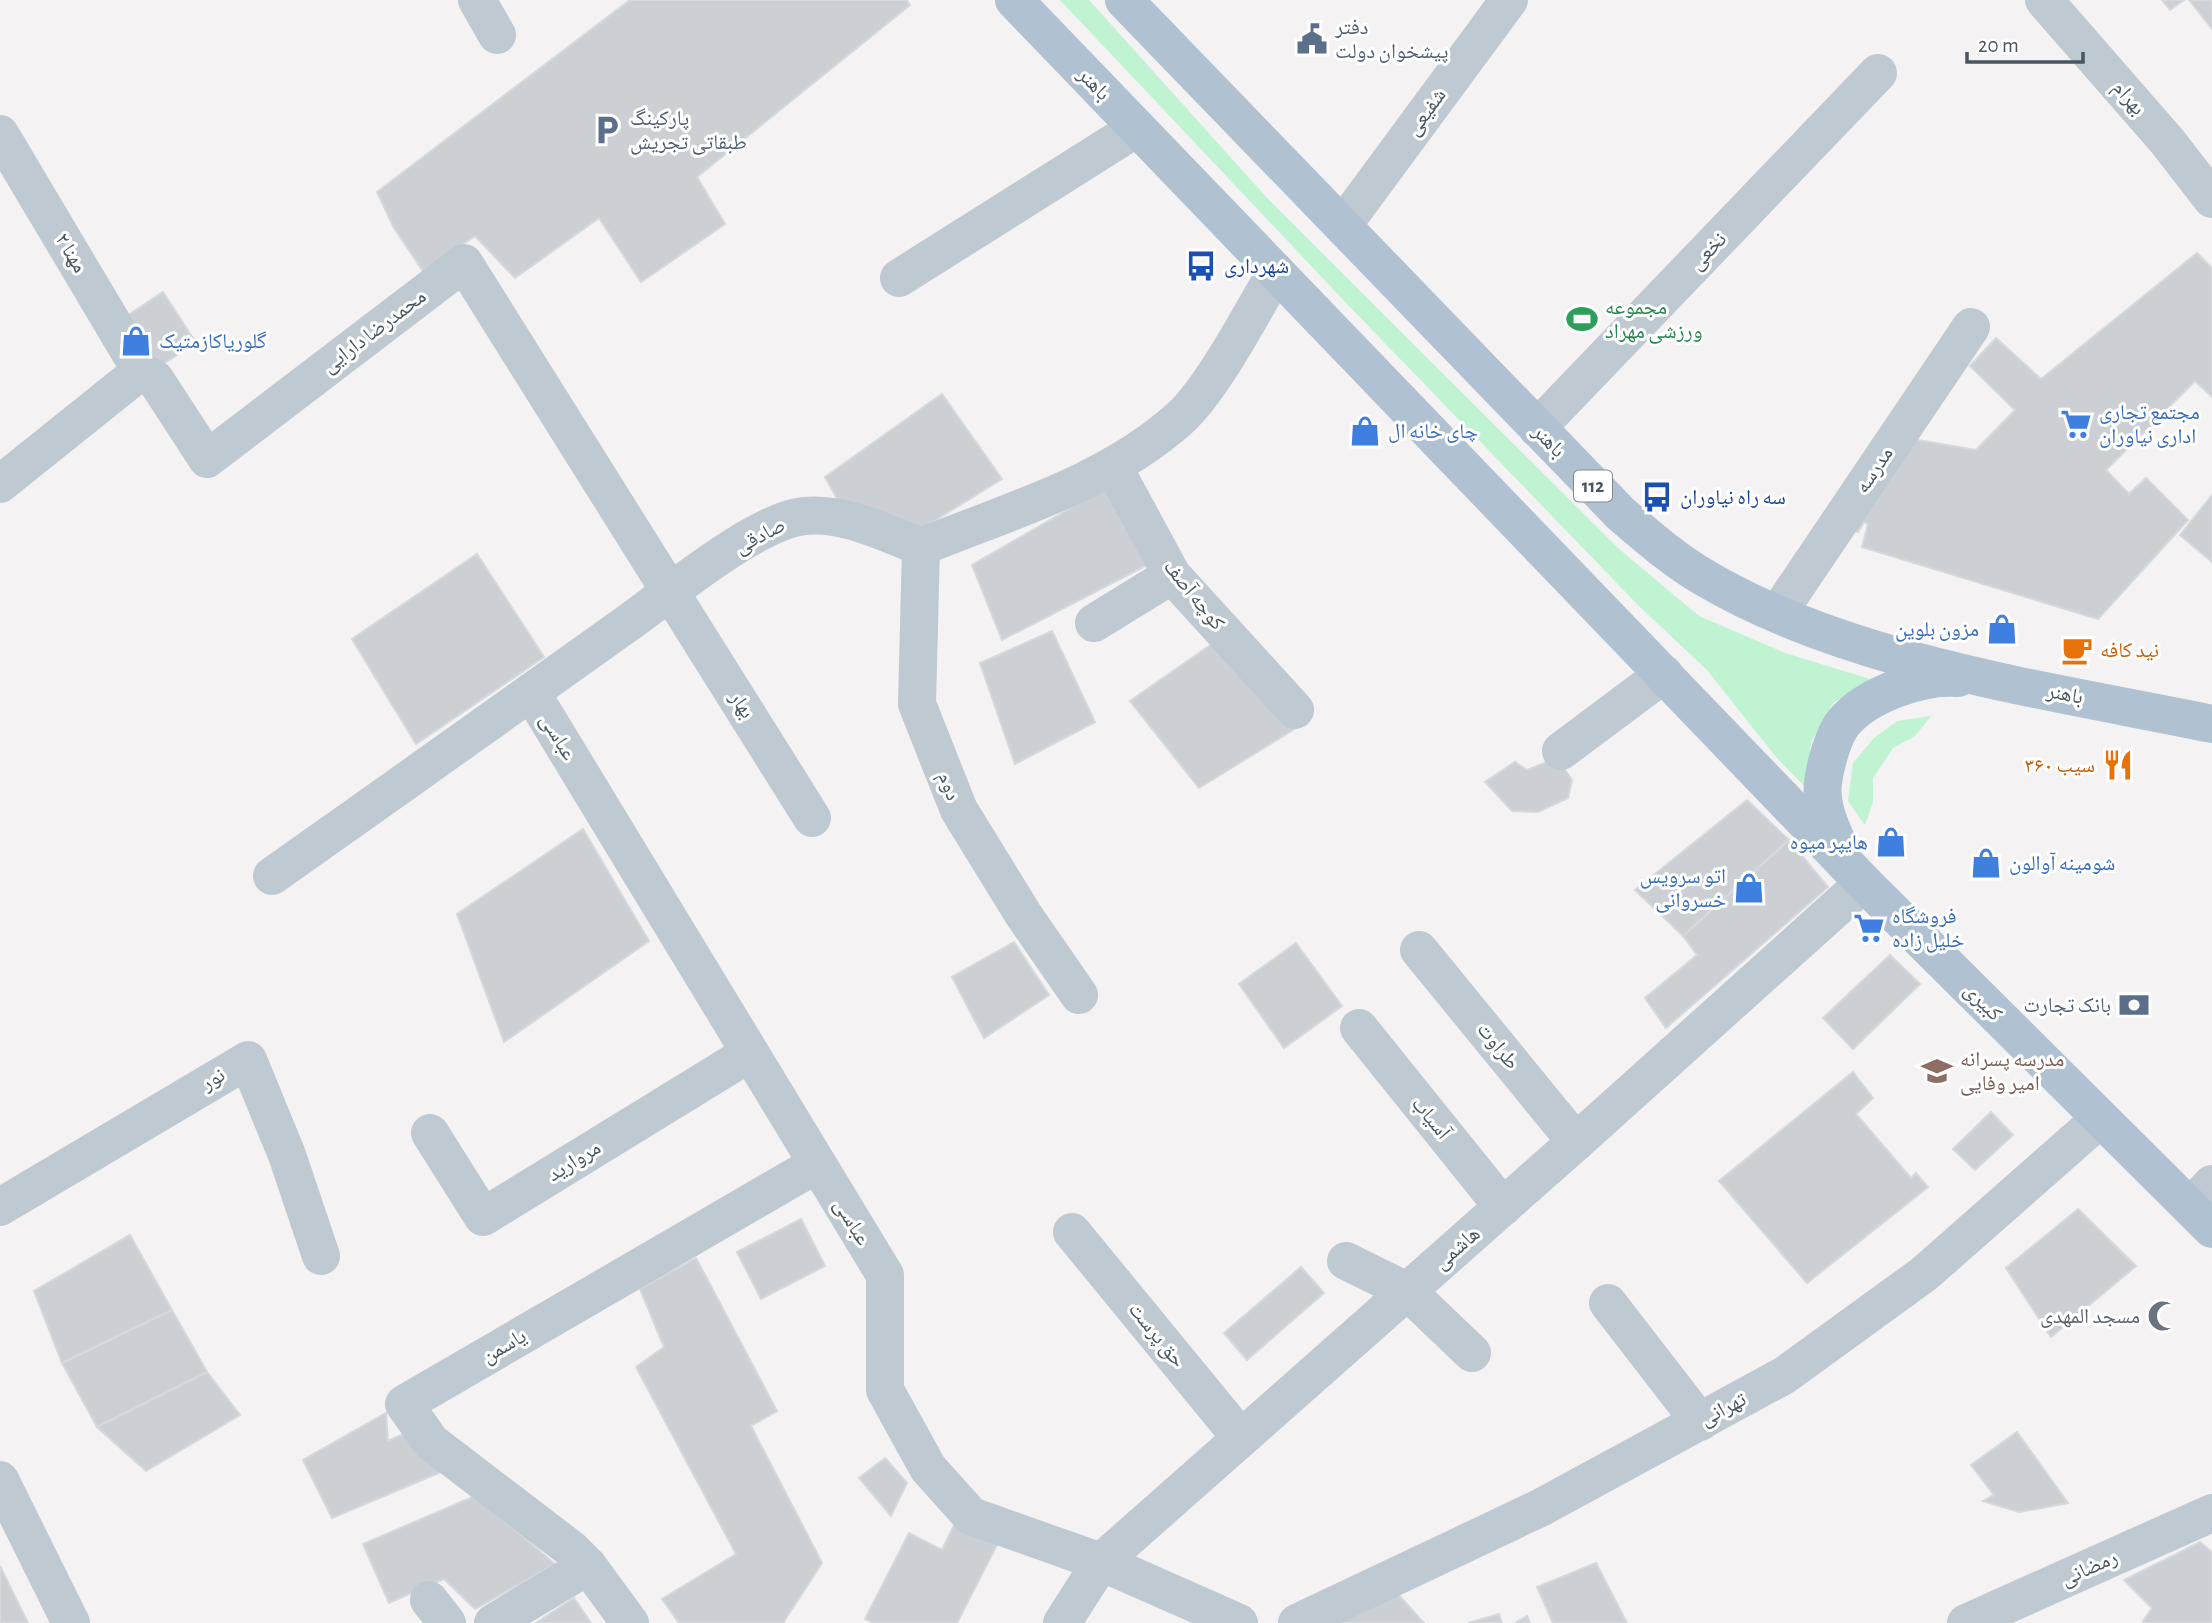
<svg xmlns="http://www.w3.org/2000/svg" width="2212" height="1623" font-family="'Alegreya Sans','Noto Naskh Arabic',sans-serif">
	<rect width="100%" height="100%" fill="#f4f2f2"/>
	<g fill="#bff3d2">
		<path d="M1060,0H1089L1268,199L1619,549L1699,616L1785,653L1870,679L1833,703L1811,742L1806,788L1776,757L1707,670L1639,606L1349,306Z"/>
		<path d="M1931,716L1915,736L1893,748L1873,778V802L1865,825L1848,801L1853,763L1874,738L1897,721Z"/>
	</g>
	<g fill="#cccfd4" stroke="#d5d8dd" stroke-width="2">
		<path d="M630,0H907L910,5L697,177L725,224L641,282L599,218L515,278L475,236L423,271L394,228L377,192Z"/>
		<path d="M2162,0H2184L2170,10Z"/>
		<path d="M2212,0V29L2190,1Z"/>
		<path d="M2197,253L2212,268V397L2195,381L2106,470L2129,494L2146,478L2188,520L2098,619L1862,547L1868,524L1864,522L1858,532L1852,530L1907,438L1976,450L2015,410L1970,366L1996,338L2041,379Z"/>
		<path d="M163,292L196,343L160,366L127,316Z"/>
		<path d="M942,394L1002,479L921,529L840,504L825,477Z"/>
		<path d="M1109,486L1151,563L1002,640L972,565Z"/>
		<path d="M2212,495V562L2180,535Z"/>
		<path d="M477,554L544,657L416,744L352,639Z"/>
		<path d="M1052,631L1095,722L1015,764L980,663Z"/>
		<path d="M1219,639L1301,725L1199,788L1130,701Z"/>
		<path d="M1557,758L1572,780L1568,798L1538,812L1512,811L1485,782L1515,762L1527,770Z"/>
		<path d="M1747,800L1789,840L1683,936L1635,890Z"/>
		<path d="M583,829L649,941L504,1042L457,914Z"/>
		<path d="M1789,840L1828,887L1666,1028L1645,998L1697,955L1683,936Z"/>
		<path d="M1014,942L1049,995L984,1038L952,977Z"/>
		<path d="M1296,943L1342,1006L1284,1048L1239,984Z"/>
		<path d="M1890,955L1920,984L1853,1049L1823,1018Z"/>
		<path d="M1853,1072L1873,1098L1856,1114L1911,1178L1916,1173L1928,1187L1807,1283L1719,1181Z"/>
		<path d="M1991,1112L2013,1135L1975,1170L1953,1149Z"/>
		<path d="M2078,1209L2136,1266L2051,1337L2006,1268Z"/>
		<path d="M801,1219L825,1266L761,1299L737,1252Z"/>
		<path d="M130,1235L172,1310L62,1363L34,1291Z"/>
		<path d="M696,1258L777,1411L751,1426L822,1563L783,1623H679L662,1599L736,1554L636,1367L664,1347L640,1289Z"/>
		<path d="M1301,1267L1324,1293L1247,1360L1224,1333Z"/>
		<path d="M172,1310L207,1372L97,1427L62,1363Z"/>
		<path d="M207,1372L240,1415L146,1471L97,1427Z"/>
		<path d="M386,1413L388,1441L408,1432L441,1472L332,1518L303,1460Z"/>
		<path d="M2017,1432L2068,1503L2019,1512L1983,1501L1994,1495L1971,1465Z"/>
		<path d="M885,1458L907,1483L891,1516L859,1478Z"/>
		<path d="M475,1496L555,1564L475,1609L444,1579L389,1603L363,1544Z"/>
		<path d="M956,1521L998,1543L957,1623H873L865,1619L909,1533L942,1550Z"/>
		<path d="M2200,1542L2212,1552V1623H2145L2143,1621L2152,1608L2124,1580Z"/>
		<path d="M1596,1563L1627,1623H1553L1537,1587Z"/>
		<path d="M0,1566L28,1623H0Z"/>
		<path d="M1395,1591L1424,1623H1327Z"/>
		<path d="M574,1598L591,1623H536Z"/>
		<path d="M1499,1614L1502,1623H1468Z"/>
		<path d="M1527,1616L1530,1623H1515Z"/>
	</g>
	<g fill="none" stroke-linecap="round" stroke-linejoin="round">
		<g stroke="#bfc9d2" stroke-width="38">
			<path d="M477,0L497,35"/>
			<path d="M2044,0L2167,141L2212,199"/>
			<path d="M0,134L141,371L155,379L207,459L464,263L812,818"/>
			<path d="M1343,225L1509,0"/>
			<path d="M899,278L1137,128"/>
			<path d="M1537,428L1878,73"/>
			<path d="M1113,466L1172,575L1295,710"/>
			<path d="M0,484L141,371"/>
			<path d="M921,547L917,704L959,810L1023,914L1079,995"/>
			<path d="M1778,613L1971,327"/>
			<path d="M1094,623L1172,575"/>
			<path d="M531,692L885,1275V1390L928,1468L971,1516L1101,1562L1239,1623"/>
			<path d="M1561,751L1664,674"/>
			<path d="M272,876C391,792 509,708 628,623C669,594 756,521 804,516C845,512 883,532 921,547C1009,511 1106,484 1179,419C1212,390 1252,312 1276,272"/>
			<path d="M1419,950L1576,1142"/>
			<path d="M1359,1028L1503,1207"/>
			<path d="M430,1133L483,1217L750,1053"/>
			<path d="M0,1207L248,1060L287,1155L321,1256"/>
			<path d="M2190,1207L2212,1184"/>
			<path d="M1072,1232L1241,1438"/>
			<path d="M1346,1261L1407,1291L1472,1353"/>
			<path d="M1608,1303L1700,1422"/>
			<path d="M0,1480L71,1623"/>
			<path d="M429,1600L447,1623"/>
			<path d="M493,1623L588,1566"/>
			<path d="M630,1623L588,1566L571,1549L431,1442L404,1404L817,1164"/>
			<path d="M1062,1623L1101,1562L1576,1142L1864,883"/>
			<path d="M1297,1623L1540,1508L1785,1375L1924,1274L2100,1119"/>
			<path d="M1966,1623L2212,1513"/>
		</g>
		<g stroke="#b0c2d2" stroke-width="38">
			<path d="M1014,0L1864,883L2212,1229"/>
			<path d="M1124,0L1621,514C1648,537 1675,561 1705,578C1851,664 2048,690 2212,724"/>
			<path d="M1841,851C1832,830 1820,807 1823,783C1825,766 1833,735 1844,722C1868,694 1923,675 1958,678"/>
		</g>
	</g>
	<defs>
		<g id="civic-bare" transform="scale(2.415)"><path d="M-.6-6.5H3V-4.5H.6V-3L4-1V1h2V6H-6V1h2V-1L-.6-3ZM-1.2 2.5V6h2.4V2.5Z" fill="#5c6f8a" stroke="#fff" stroke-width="2.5" paint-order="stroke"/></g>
		<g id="parking-bare" transform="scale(2.415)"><path d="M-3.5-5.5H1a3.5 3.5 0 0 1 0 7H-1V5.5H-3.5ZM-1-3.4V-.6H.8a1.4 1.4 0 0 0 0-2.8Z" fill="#5c6f8a" stroke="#fff" stroke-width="2.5" paint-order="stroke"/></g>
		<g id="bus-bare" transform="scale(2.415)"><path d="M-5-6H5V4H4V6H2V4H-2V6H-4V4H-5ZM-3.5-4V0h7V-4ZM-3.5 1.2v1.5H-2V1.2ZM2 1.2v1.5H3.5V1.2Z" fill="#1a4fb4" stroke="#fff" stroke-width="2.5" paint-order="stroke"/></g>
		<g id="stadium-bare" transform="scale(2.415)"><path d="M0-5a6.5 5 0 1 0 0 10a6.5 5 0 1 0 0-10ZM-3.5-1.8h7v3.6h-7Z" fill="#2e9e5b" stroke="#fff" stroke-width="2.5" paint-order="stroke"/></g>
		<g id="shop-bare" transform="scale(2.415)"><path d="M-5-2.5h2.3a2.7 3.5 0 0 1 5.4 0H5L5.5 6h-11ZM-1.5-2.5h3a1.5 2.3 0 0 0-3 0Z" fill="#3f7fe0" stroke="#fff" stroke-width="2.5" paint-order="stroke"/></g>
		<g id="supermarket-bare" transform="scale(2.415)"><path d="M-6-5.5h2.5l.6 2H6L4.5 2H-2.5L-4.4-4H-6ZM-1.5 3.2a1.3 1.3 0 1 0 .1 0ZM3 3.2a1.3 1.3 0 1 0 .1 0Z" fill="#3f7fe0" stroke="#fff" stroke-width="2.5" paint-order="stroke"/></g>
		<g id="cafe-bare" transform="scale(2.415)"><path d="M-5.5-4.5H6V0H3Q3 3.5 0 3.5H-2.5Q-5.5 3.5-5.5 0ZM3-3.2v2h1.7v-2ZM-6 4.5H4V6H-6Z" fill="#e8710a" stroke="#fff" stroke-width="2.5" paint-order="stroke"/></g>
		<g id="restaurant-bare" transform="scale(2.415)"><path d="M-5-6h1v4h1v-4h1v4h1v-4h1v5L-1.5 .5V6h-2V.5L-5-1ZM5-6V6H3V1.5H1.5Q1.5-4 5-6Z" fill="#e8710a" stroke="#fff" stroke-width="2.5" paint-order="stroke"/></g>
		<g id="bank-bare" transform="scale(2.415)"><path d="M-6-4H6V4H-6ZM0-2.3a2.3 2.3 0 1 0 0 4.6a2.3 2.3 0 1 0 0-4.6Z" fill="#5c6f8a" stroke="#fff" stroke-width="2.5" paint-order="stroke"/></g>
		<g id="school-bare" transform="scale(2.415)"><path d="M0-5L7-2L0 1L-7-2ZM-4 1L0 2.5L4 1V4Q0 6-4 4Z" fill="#8d6e63" stroke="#fff" stroke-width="2.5" paint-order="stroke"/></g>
		<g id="mosque-bare" transform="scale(2.415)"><path d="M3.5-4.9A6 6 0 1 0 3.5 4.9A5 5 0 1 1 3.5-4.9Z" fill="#6b7280" stroke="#fff" stroke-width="2.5" paint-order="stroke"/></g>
	</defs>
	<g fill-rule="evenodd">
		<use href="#civic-bare" x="1312" y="39"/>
		<use href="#parking-bare" x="607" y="130"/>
		<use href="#bus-bare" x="1201" y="266"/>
		<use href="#stadium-bare" x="1582" y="319"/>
		<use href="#shop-bare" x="136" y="341"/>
		<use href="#supermarket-bare" x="2076" y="424"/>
		<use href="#shop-bare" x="1365" y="431"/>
		<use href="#bus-bare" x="1657" y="497"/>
		<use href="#shop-bare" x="2002" y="629"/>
		<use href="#cafe-bare" x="2077" y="650"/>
		<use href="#restaurant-bare" x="2118" y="765"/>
		<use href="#shop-bare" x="1891" y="842"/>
		<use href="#shop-bare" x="1986" y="863"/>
		<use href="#shop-bare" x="1749" y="888"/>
		<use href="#supermarket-bare" x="1869" y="928"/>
		<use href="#bank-bare" x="2134" y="1005"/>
		<use href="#school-bare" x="1937" y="1071"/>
		<use href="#mosque-bare" x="2163" y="1316"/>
	</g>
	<g text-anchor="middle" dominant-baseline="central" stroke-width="6" stroke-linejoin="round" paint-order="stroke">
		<rect fill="#fff" stroke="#7f8990" stroke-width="2" x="1574" y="470.5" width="38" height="31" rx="5"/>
		<g font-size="19" font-weight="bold" fill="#485661">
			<text x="1593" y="486">112</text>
		</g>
		<g font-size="21" fill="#4e5e75" stroke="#fff" text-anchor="start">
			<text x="1335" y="27">دفتر<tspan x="1335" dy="24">پیشخوان دولت</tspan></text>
			<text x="630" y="118">پارکینگ<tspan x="630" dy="24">طبقاتی تجریش</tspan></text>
			<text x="2111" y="1005" text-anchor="end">بانک تجارت</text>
		</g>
		<g font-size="21" fill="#485661" stroke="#fff">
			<text transform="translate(1094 84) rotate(46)">باهنر</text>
			<text transform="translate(2129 98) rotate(49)">بهرام</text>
			<text transform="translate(1426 112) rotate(-54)">شفیعی</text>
			<text transform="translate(1708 251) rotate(-46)">نخعی</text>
			<text transform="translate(71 253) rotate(59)">مهنا ۲</text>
			<text transform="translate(374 331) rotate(-37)">محمدرضا دارایی</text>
			<text transform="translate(1549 441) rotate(46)">باهنر</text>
			<text transform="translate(1874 470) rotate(-56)">مدرسه</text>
			<text transform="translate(760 536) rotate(-28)">صادقی</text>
			<text transform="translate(1194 595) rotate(51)">کوچه آصف</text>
			<text transform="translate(2065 694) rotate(11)">باهنر</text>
			<text transform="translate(742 705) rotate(58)">بهار</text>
			<text transform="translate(558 737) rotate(59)">عباسی</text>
			<text transform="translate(949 786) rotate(69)">دوم</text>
			<text transform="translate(1983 1002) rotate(45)">کبیری</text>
			<text transform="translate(1498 1046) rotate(51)">طراوت</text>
			<text transform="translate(213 1079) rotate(-31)">نور</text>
			<text transform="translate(1431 1118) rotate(51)">آسیاب</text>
			<text transform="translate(574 1161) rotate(-32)">مروارید</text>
			<text transform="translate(852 1222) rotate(59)">عباسی</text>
			<text transform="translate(1457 1248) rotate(-41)">هاشمی</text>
			<text transform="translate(1157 1335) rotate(51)">حق پرست</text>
			<text transform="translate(504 1346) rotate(-30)">یاسمن</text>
			<text transform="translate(1723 1409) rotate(-28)">تهرانی</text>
			<text transform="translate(2089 1568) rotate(-24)">رمضانی</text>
		</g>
		<g font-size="21" fill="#164399" stroke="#fff" text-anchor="start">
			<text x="1224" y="266">شهرداری</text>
			<text x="1680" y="497">سه راه نیاوران</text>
		</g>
		<g font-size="21" fill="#27864d" stroke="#fff" text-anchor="start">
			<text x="1605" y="307">مجموعه<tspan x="1605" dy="24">ورزشی مهراد</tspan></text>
		</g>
		<g font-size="21" fill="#366cbe" stroke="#fff" text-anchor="start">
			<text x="159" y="341">گلوریاکازمتیک</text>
			<text x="2099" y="412">مجتمع تجاری<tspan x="2099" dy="24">اداری نیاوران</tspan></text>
			<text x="1388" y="431">چای خانه ال</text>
			<text x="1979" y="629" text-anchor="end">مزون بلوین</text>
			<text x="1868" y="842" text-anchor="end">هایپر میوه</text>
			<text x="2009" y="863">شومینه آوالون</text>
			<text x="1726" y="876" text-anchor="end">اتو سرویس<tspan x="1726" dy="24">خسروانی</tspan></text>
			<text x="1892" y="916">فروشگاه<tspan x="1892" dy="24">خلیل زاده</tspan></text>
		</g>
		<g font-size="21" fill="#c56008" stroke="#fff" text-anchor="start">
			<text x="2100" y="650">نيد كافه</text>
			<text x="2095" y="765" text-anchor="end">سیب ٣۶٠</text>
		</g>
		<g font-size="21" fill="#785e54" stroke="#fff" text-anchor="start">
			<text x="1960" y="1059">مدرسه پسرانه<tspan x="1960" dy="24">امیر وفایی</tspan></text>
		</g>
		<g font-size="21" fill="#5b616d" stroke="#fff" text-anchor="end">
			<text x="2140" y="1316">مسجد المهدی</text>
		</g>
	</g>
	<path d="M1967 52v10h116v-10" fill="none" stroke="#485661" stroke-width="3.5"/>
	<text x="1978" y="52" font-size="21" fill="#485661" stroke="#ffffff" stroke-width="5" paint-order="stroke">20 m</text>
</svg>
